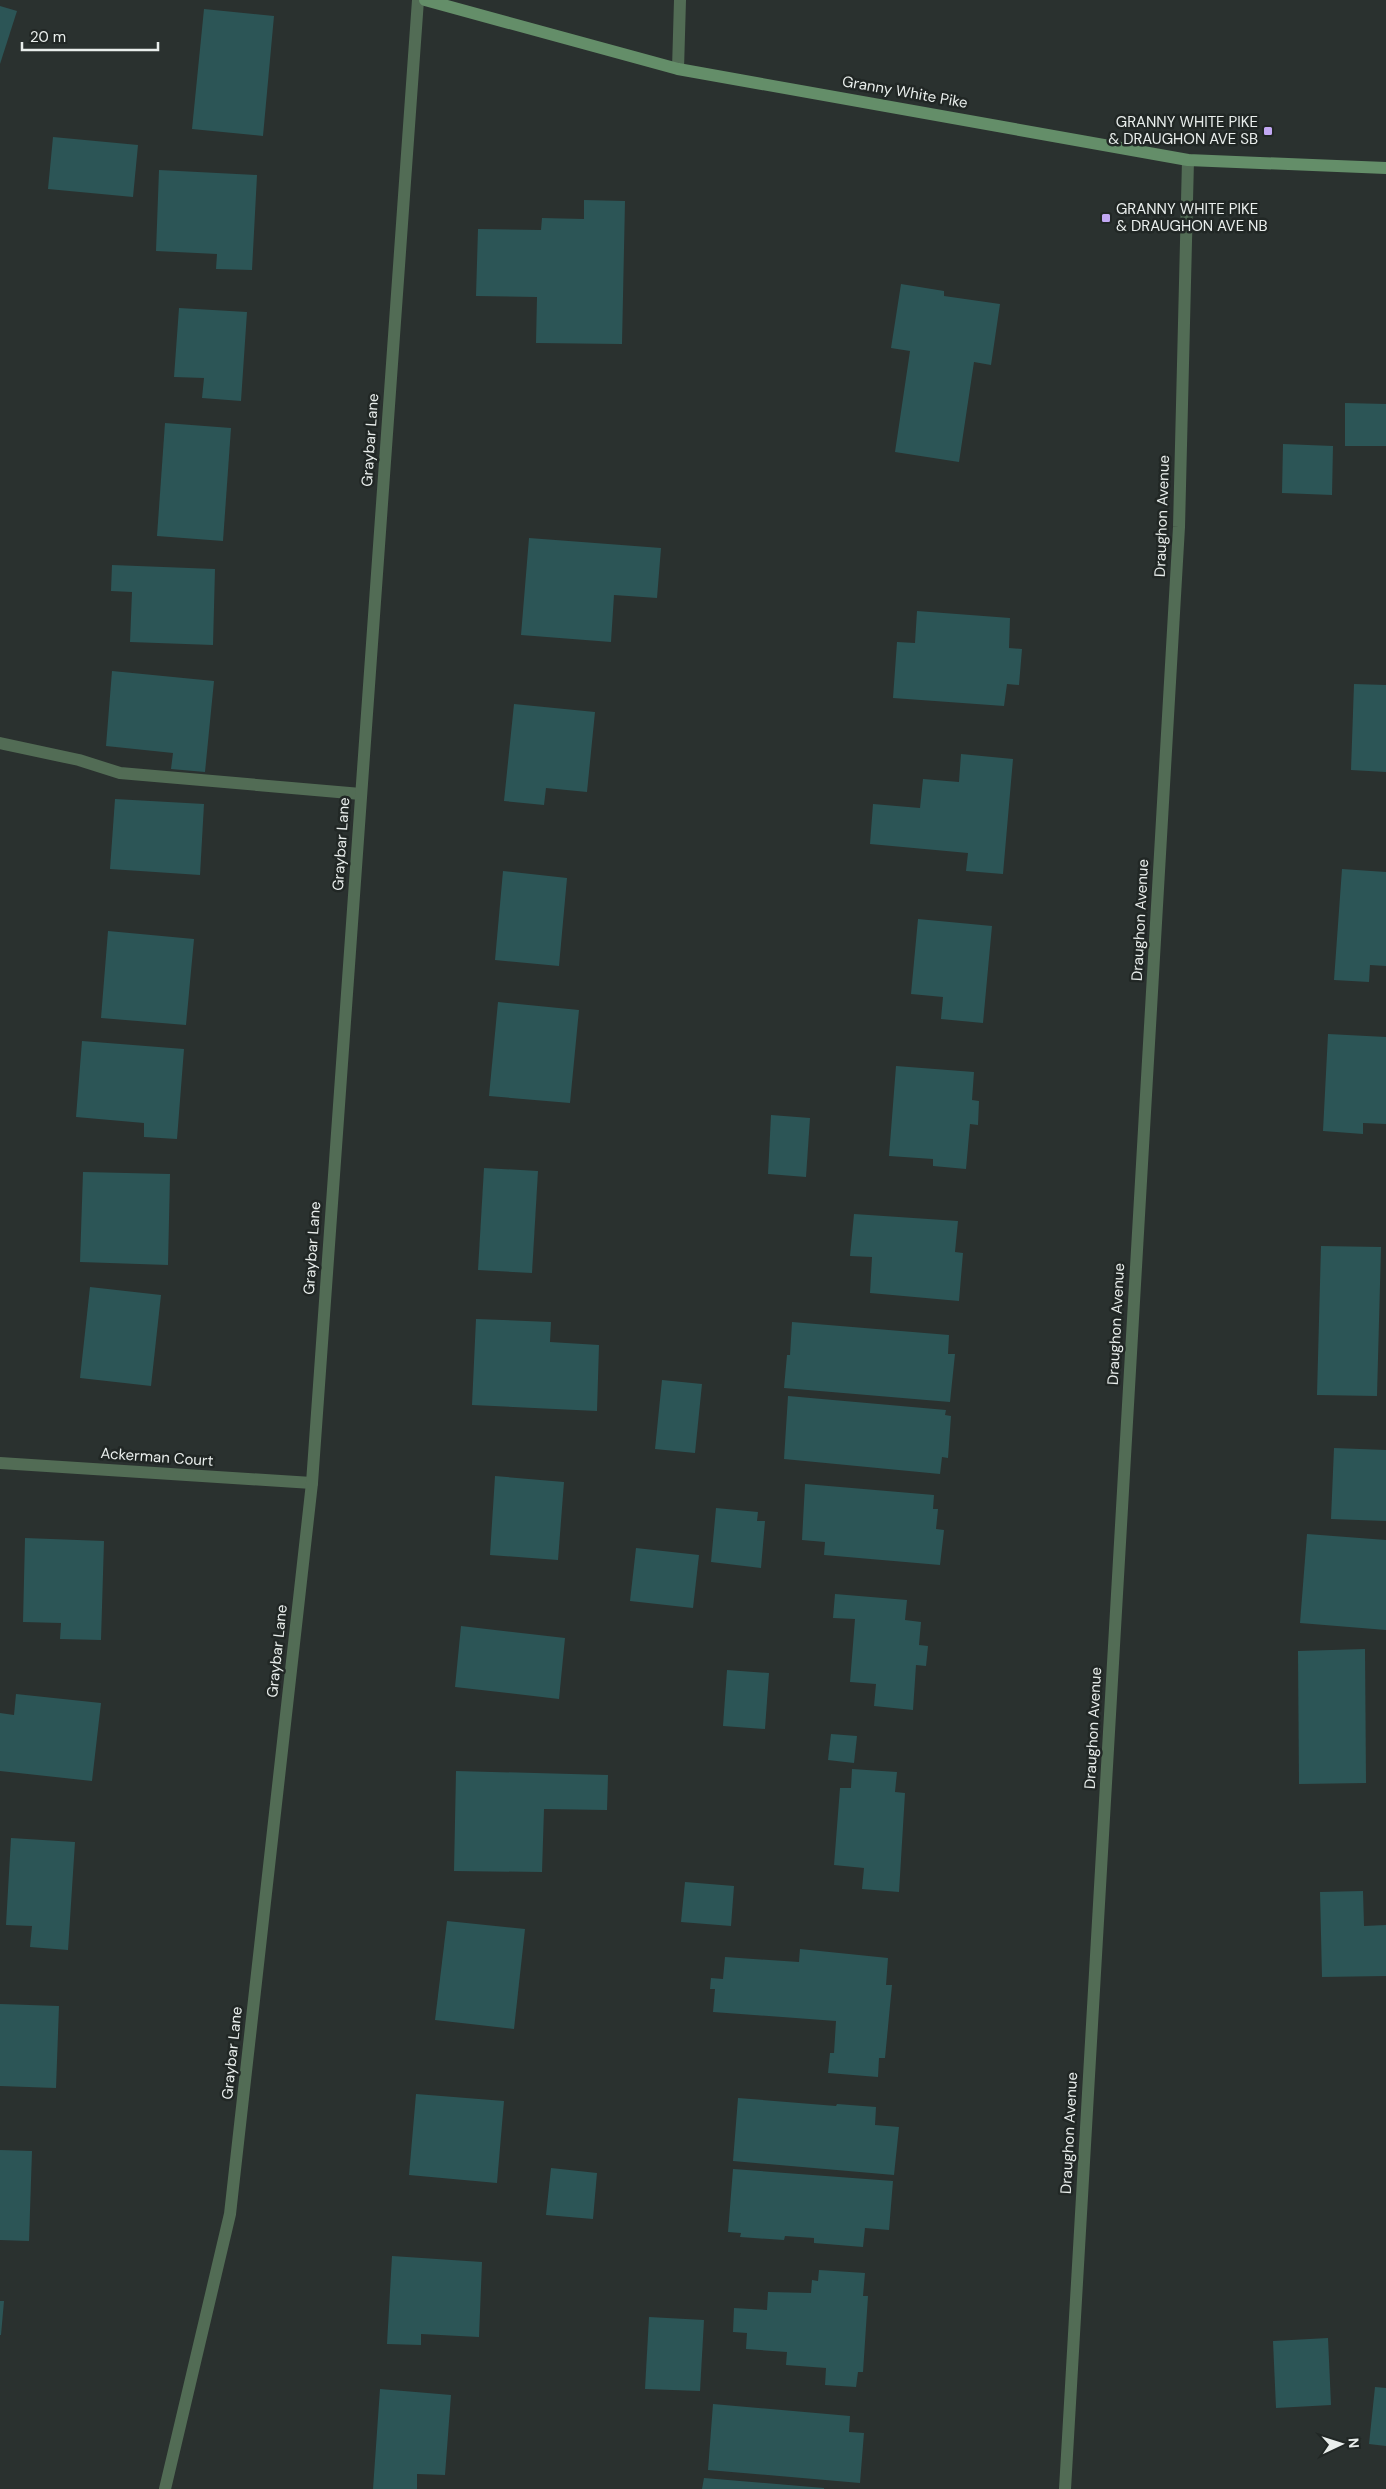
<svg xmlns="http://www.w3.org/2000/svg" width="1386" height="2489" font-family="'DM Sans',sans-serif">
	<rect width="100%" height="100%" fill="#2a312f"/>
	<g fill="#2c5556">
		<path d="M0,6L17,11L0,64Z"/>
		<path d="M204,9L274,16L263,136L192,129Z"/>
		<path d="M53,137L138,145L133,197L48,189Z"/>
		<path d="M159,170L257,175L252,270L216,269L217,254L156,251Z"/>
		<path d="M584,200L625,201L622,344L536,343L537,297L476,296L478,229L541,230L542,218L584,219Z"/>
		<path d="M901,284L944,291V296L1000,304L991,365L974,362L959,462L895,452L910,351L891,348Z"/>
		<path d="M179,308L247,312L241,401L202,398L204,378L174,377Z"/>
		<path d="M1345,403L1386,404V446H1345Z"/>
		<path d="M165,423L231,428L223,541L157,536Z"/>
		<path d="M1283,444L1333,446L1332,495L1282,493Z"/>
		<path d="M529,538L661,548L657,598L614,595L611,642L521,635Z"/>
		<path d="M112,565L215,569L213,645L130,642L132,592L111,591Z"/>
		<path d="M917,611L1010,618L1009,648L1022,649L1019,685L1007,684L1004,706L893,698L897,642L915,643Z"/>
		<path d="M112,671L214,681L205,772L171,769L173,753L106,746Z"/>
		<path d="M1354,684L1386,685V772L1351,770Z"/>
		<path d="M514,704L595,712L587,792L546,788L544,805L504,801Z"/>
		<path d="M961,754L1013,759L1003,874L966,871L968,853L870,844L873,804L920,808L923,779L959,782Z"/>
		<path d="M115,799L204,804L200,875L110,869Z"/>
		<path d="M1342,869L1386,872V966L1370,965L1369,982L1334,980Z"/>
		<path d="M503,871L567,878L559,966L495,960Z"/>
		<path d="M918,919L992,926L983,1023L941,1019L943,997L911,994Z"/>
		<path d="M108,931L194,939L186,1025L101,1018Z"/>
		<path d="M498,1002L579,1010L570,1103L489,1096Z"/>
		<path d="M1328,1034L1386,1037V1124L1363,1123V1134L1323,1131Z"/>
		<path d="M82,1041L184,1049L177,1139L144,1137V1123L76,1117Z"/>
		<path d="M896,1066L974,1072L972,1100L979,1101L978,1125L970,1124L966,1169L933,1166V1159L889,1156Z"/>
		<path d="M771,1115L810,1118L806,1177L768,1174Z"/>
		<path d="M484,1168L538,1171L532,1273L478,1270Z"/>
		<path d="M83,1172L170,1174L168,1265L80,1262Z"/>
		<path d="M854,1214L958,1221L955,1252L963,1253L959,1301L870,1293L872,1257L850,1256Z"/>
		<path d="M1321,1246L1381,1247L1377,1396L1317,1395Z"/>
		<path d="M90,1287L161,1295L151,1386L80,1378Z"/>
		<path d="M476,1319L551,1322L550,1342L599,1345L597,1411L472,1405Z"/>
		<path d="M792,1322L949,1335L948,1354H955L950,1402L784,1388L787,1355H790Z"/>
		<path d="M662,1380L702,1384L695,1453L655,1449Z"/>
		<path d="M788,1396L946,1410L945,1415L951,1416L948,1458L942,1457L940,1474L784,1459Z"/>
		<path d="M1334,1448L1386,1450V1521L1331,1519Z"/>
		<path d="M495,1476L564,1482L558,1560L490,1555Z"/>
		<path d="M805,1484L934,1495L933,1509H938L936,1529L944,1530L940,1565L824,1555L825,1542L802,1540Z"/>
		<path d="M716,1508L758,1512L757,1521H765L761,1568L711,1562Z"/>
		<path d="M1307,1534L1386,1540V1630L1300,1623Z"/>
		<path d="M25,1538L104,1541L101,1640L60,1639L61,1623L23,1622Z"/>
		<path d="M636,1548L699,1555L693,1608L630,1601Z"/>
		<path d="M835,1594L907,1600L905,1620L921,1622L919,1645L928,1646L926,1666L916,1665L913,1710L874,1706L876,1684L850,1682L855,1619L833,1618Z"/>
		<path d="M461,1626L565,1638L559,1699L455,1687Z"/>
		<path d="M1365,1649L1366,1783L1299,1784L1298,1651Z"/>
		<path d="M727,1670L769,1673L765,1729L723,1726Z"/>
		<path d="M16,1694L101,1703L92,1781L0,1771V1713L14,1715Z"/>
		<path d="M831,1734L857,1736L854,1763L828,1760Z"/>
		<path d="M852,1769L897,1772L895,1792L905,1793L899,1892L862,1889L864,1868L834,1865L840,1788H851Z"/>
		<path d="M456,1771L608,1775L607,1810L544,1809L542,1872L454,1871Z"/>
		<path d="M11,1838L75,1842L68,1950L30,1947L32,1926L6,1925Z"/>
		<path d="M685,1882L734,1886L731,1926L681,1922Z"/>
		<path d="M1363,1891L1364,1926L1386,1925V1976L1322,1977L1320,1892Z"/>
		<path d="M447,1921L525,1929L514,2029L435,2020Z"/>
		<path d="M800,1949L888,1958L886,1985H892L885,2058H879L878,2077L828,2073L830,2053H834L836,2021L713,2012L715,1989H710L711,1978L723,1979L725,1957L799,1962Z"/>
		<path d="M0,2004L59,2006L56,2088L0,2086Z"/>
		<path d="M416,2094L504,2101L497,2183L409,2175Z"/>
		<path d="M738,2098L836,2106L837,2104L876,2107L875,2125L899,2127L894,2175L733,2161Z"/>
		<path d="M0,2150L32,2151L29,2241L0,2240Z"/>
		<path d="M551,2168L597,2173L593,2219L546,2215Z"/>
		<path d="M733,2169L893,2181L889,2230L865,2228L863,2247L814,2243V2238L785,2236L784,2240L740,2237L741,2233L728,2232Z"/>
		<path d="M392,2256L482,2262L479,2337L421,2334V2345L387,2344Z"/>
		<path d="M819,2270L865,2273L863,2296H868L863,2372H858L856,2387L825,2385L826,2368L786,2365L787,2352L746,2349L747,2333L733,2332L734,2308L767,2310L768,2292L811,2293L812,2280L818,2281Z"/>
		<path d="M0,2301H4L1,2335H0Z"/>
		<path d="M649,2317L704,2320L700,2391L645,2389Z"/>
		<path d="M1328,2338L1331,2405L1276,2408L1273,2341Z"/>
		<path d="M1375,2387L1386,2388V2446L1369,2444Z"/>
		<path d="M380,2389L451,2395L445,2475L417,2474V2489H373Z"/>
		<path d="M713,2404L850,2416L849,2432L864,2433L860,2483L708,2470Z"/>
		<path d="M704,2478L824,2488V2489H702Z"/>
	</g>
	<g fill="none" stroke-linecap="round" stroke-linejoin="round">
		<path stroke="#526c55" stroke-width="12" d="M0,743L79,760L120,773L361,794"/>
		<g stroke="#526c55" stroke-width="12">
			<path d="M678,69L680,0"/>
			<path d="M0,1463L312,1483"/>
			<path d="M165,2489L230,2214L312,1483L418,0"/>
			<path d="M1065,2489L1179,527L1188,160"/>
		</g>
		<path stroke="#648e69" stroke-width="12" d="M425,0L678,69L1188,160L1386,168"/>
	</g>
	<g fill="#c2a8f3" stroke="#212725" stroke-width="2">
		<rect x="1263" y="126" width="10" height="10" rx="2.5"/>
		<rect x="1101" y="213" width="10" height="10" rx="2.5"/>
	</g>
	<g text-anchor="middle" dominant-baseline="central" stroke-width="5" stroke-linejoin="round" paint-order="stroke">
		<g font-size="15" fill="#e9eeec" stroke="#212725">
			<text transform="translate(905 92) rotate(10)">Granny White Pike</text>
			<text transform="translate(370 440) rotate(-86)">Graybar Lane</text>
			<text transform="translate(1162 516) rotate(-88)">Draughon Avenue</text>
			<text transform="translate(341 844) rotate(-86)">Graybar Lane</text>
			<text transform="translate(1140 920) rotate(-87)">Draughon Avenue</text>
			<text transform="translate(312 1248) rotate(-86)">Graybar Lane</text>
			<text transform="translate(1116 1324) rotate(-87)">Draughon Avenue</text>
			<text transform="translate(157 1457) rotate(4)">Ackerman Court</text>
			<text transform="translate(277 1651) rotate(-84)">Graybar Lane</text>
			<text transform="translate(1093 1728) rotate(-87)">Draughon Avenue</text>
			<text transform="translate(232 2053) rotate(-84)">Graybar Lane</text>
			<text transform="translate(1069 2133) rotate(-87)">Draughon Avenue</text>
		</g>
		<g font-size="15" fill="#e9eeec" stroke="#212725" text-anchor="end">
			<text x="1258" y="122">GRANNY WHITE PIKE<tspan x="1258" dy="17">&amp; DRAUGHON AVE SB</tspan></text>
			<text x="1116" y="209" text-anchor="start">GRANNY WHITE PIKE<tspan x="1116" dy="17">&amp; DRAUGHON AVE NB</tspan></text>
		</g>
	</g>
	<g transform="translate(1341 2444) rotate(86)" stroke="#212725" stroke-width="4" paint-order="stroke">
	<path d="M0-4L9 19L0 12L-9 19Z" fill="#e9eeec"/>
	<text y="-8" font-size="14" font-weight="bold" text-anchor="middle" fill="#e9eeec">N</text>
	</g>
	<path d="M22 42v8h136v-8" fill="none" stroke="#e9eeec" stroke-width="2.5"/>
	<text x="30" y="42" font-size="15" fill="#e9eeec" stroke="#212725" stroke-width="4" paint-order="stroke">20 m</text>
</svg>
